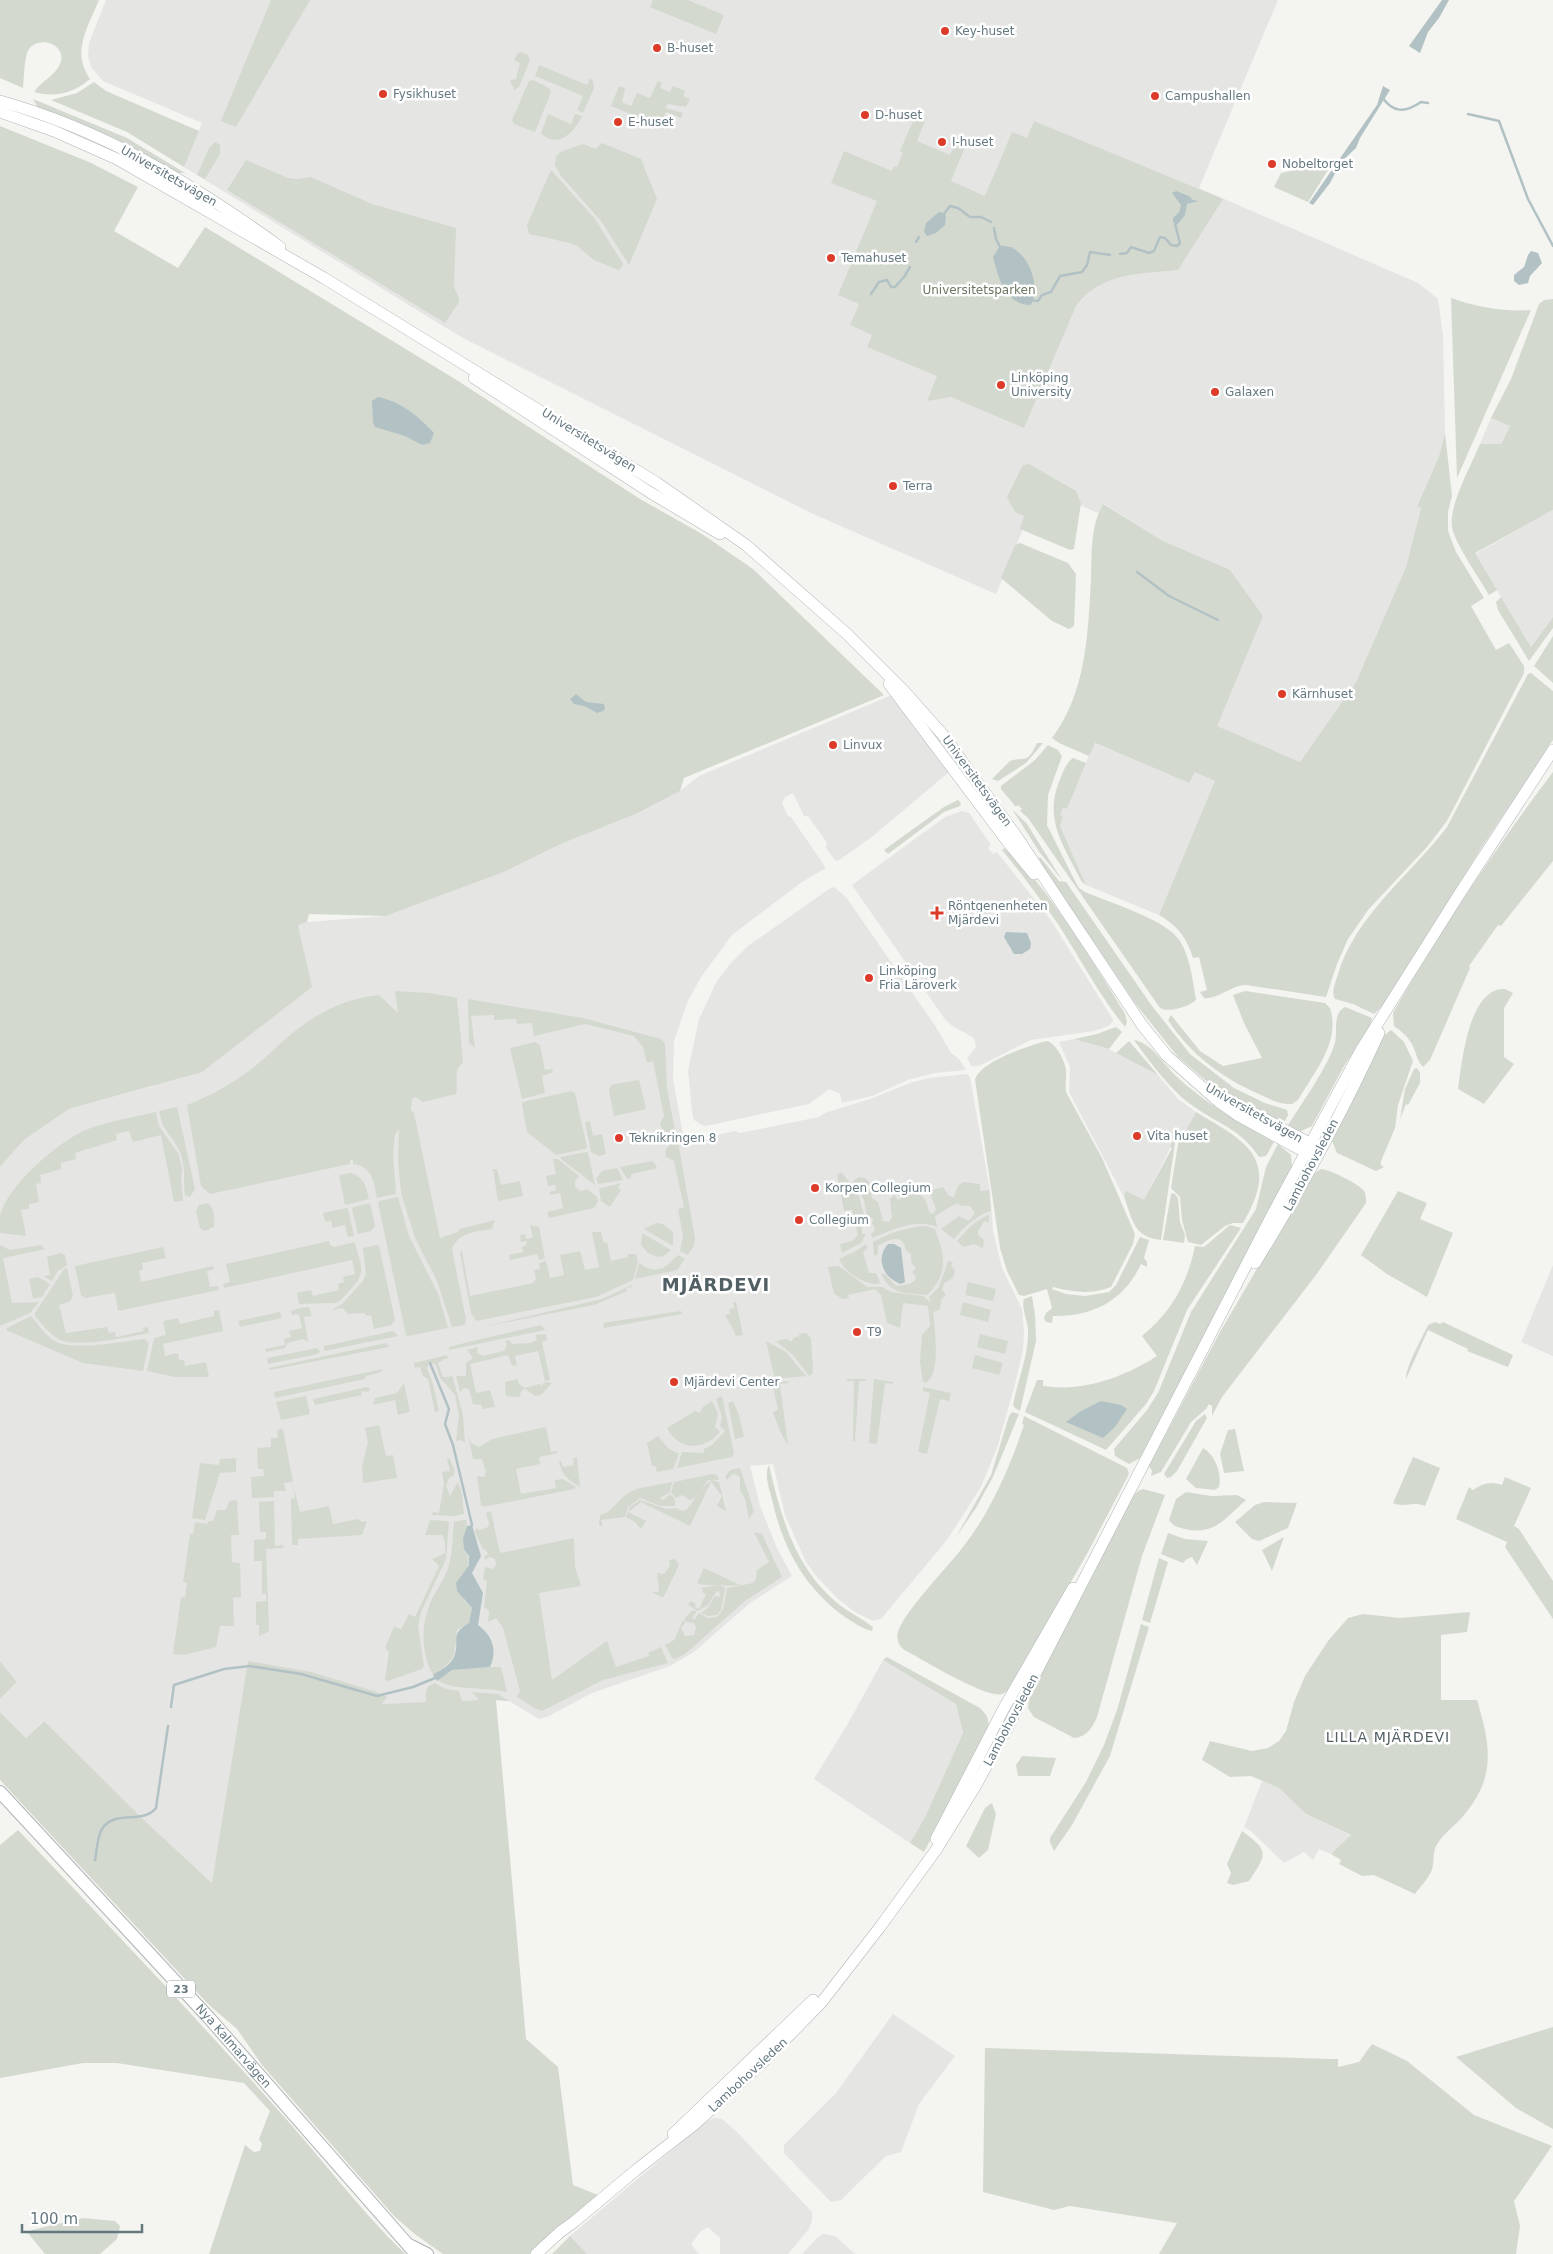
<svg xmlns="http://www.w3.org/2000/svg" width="1553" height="2254" font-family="'DejaVu Sans',sans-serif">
	<rect width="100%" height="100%" fill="#f4f4f0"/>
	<g fill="#e5e5e4">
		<path d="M106,0H1278L1199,188L1418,283L1438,299L1443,335L1445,433L1439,456L1417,505L1421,508L1406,567L1356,682L1300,762L1216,726L1263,616L1163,541L1104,504L1098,513L1040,488L996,594L811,513L461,337L184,167L202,123L103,81L91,67L88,56L89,43Z"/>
		<path d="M1491,418L1510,426L1501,444H1480Z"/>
		<path d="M1553,510V617L1531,647L1475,554Z"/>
		<path d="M892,695L949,772L873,836L838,861L835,860L826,848L827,843L808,816H804L793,793L785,797L782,803L788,816L791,817L826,868L802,882L732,935L701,977L687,1003L674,1041L673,1078L685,1146L701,1143L708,1137L735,1131L740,1133L819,1117L825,1113L873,1098L910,1083L929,1078L967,1074L970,1077L990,1190L993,1231L1002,1268L1022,1309L1024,1333L1023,1350L1015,1384L997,1448L981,1487L947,1540L881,1619L873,1621L855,1612L838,1599L816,1576L806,1562L785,1515L773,1464L750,1466L760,1506L777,1548L792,1576L750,1603L694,1652L670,1666L592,1693L547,1717L539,1719L509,1701L496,1700L381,1704L212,1883L144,1820L43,1721L26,1738L0,1712V1699L17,1682L0,1661V1167L24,1140L69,1109L153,1086L264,1022L311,987L298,925L307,922L386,916L504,872L561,844L638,813L680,791L699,776Z"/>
		<path d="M1094,743L1189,783L1195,771L1216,781L1159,915L1086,885L1060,826L1063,817L1060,815L1063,808L1067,809Z"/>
		<path d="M962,811L969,813L991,845L988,848L993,854L997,852L1050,919L1112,1018L1113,1021L1109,1026L1094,1031L1031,1040L979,1066H971L967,1058L976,1047L974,1038L951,1025L944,1018L852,885L945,817Z"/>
		<path d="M834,887L846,897L936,1027L951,1053L959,1059L966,1070L936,1073L910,1079L872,1096L842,1103L840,1094L829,1089L809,1104L706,1126L702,1125L694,1120L692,1112L688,1071L699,1019L717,981L730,964L748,946L829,889Z"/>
		<path d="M1074,1039L1109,1049L1158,1075L1178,1099L1196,1112L1182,1139L1176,1136L1144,1201L1126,1192L1124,1197L1069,1092L1070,1067L1059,1042Z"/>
		<path d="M1553,1265V1356L1521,1342Z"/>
		<path d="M883,1660L956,1704L963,1733L925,1817L910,1843L814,1779L850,1720Z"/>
		<path d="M1262,1781L1279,1788L1306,1814L1352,1836L1331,1854L1319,1849L1313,1860L1304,1852L1284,1863L1252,1832L1244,1827Z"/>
		<path d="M893,2014L955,2056L919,2104L901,2152L886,2156L841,2200L831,2202L784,2153V2145L836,2093Z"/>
		<path d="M714,2118L722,2119L737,2132L812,2212V2221L809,2229L788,2254H720V2238L708,2227L700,2232L691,2244L699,2254H587L570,2236L704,2123Z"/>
		<path d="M823,2234L835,2236L855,2254H802L817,2238Z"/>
	</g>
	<g fill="#d4d9d0">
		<path d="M0,0H99C88,27 71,51 90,79C74,93 55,98 34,92C41,81 55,76 60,64C69,43 34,33 27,53C24,64 24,77 23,88L0,78Z"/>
		<path d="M271,0H310L236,127L221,121Z"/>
		<path d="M653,0H688L724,15L716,34L650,7Z"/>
		<path d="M521,52L528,55L530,60L519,87L514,90L510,80L516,79L520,63L514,60L518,53Z"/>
		<path d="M539,65L587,85L590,78L593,81L594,88L583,113L577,110L583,96L535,76Z"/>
		<path d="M533,80L549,88L551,92L535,132L514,124L512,120L529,81Z"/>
		<path d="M658,81L662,83L660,88L670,92L673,86L685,91L683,96L690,99L686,107L668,104L665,108L683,113L681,118L666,112L660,126L611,106L619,86L625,88L622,102L631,106L637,93L650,98Z"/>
		<path d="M94,82L106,91L199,131L184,167L127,132L51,100L77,93Z"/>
		<path d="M33,99L127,138L185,173H178L80,123L38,108Z"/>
		<path d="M548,114L571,124L575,114L582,116C575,132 557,150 541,133Z"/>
		<path d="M916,114L926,118L917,141L950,155L956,143L965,148L951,181L985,196L1012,132L1027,138L1034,121L1223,199L1178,270C1140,274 1101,272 1076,306L1024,428L951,397L927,401L937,376L867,347L872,335L850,325L859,304L838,295L877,201L831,183L844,151L892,171L894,166L897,167L903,153L900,151Z"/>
		<path d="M0,126L89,162L138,187L114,231L178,268L205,227L455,379L640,499L702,534L753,569L884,695L684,778L680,791L638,813L561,844L504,872L386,916L309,914L307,922L298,925L312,987L202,1072L69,1109L24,1140L0,1167Z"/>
		<path d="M215,142L220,145V154L205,179L197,175L209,148Z"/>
		<path d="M602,143L641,159L657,199L629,265L601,221L561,176L555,165L556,157L560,152L577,146L584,144L595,149Z"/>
		<path d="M246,160L288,178L297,179L311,177L372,204L456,228L454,287L459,298V302L445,323L227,190Z"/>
		<path d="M1318,165L1328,170L1308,202L1274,187L1281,173Z"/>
		<path d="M551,170L595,219L623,264L621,268L618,270L594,260L577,246L570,243L529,234L527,225Z"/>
		<path d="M1451,298C1477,307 1503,312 1531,310L1457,478Z"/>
		<path d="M1553,299V510L1475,553L1497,590L1489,595C1480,579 1454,542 1452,527C1449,504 1471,466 1480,444H1501L1510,426L1491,418L1511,379L1539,304L1544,300Z"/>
		<path d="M1445,433L1452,496L1448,512V531L1456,552L1484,598L1471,606L1496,650L1509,643L1524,666V673L1447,821L1427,847L1368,910L1348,939L1337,964L1326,997L1246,985C1231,985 1218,1000 1204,998L1200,992L1207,990L1199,957L1193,958C1187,938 1177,925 1159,915L1215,781L1195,772L1189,783L1095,743L1089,756L1059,743L1052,738C1086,693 1088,634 1091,579C1092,554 1090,527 1103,504L1163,541L1230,570L1263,616L1217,726L1300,762L1356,682L1406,567L1421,508L1417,506L1439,456Z"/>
		<path d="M1029,464L1076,491L1081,503L1074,549L1070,550L1020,529L1024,516L1015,512L1007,497L1023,465Z"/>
		<path d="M1020,543L1068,563L1076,574L1074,626L1069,629L1052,621L1001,578L1015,545Z"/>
		<path d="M1501,597L1531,647L1553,617V628L1529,661L1498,610L1496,602Z"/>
		<path d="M1553,636V683L1534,666Z"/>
		<path d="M1531,673L1553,691V740L1480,850L1384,1004L1374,1014L1353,1004L1335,999C1331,992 1335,984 1337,977C1355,915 1409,877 1447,827L1528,674Z"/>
		<path d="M1037,743H1043L1026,763L998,781L992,779L1010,761C1028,756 1027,764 1037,743Z"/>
		<path d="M1048,745L1058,750L1062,756L1048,795L1047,825L1075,881L1079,888L1085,892C1110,903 1166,919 1180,941C1190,957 1193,981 1196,1000C1188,1007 1169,1013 1160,1008L1028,818L1020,811L1022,809L1018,805L1016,807L1001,789V786L1035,760Z"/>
		<path d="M1073,758L1086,763L1067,809L1063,808L1060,815L1063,816L1060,826L1086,885L1082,882C1064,846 1042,819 1061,777C1064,770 1066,763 1073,758Z"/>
		<path d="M1553,772V861L1501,926L1498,925L1469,966L1470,968L1430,1060L1423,1067C1417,1061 1416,1052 1412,1044C1407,1036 1401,1031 1394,1026L1393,1013C1441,929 1495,849 1553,772Z"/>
		<path d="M958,800L961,803L960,806L944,812L888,854L884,850L944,807Z"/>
		<path d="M1012,809L1027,824L1062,880L1040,853Z"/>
		<path d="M1004,848C1009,853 1014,856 1019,861C1060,907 1093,961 1125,1014L1127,1022L1125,1027C1099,995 1080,958 1058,924C1040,899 1022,874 1002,850Z"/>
		<path d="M1038,857L1041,858L1059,881L1066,882L1152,1006L1190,1054L1234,1088L1265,1103L1287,1110L1288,1115L1283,1125L1217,1090L1178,1057L1135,1003L1046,872Z"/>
		<path d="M1505,989L1513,993L1504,1008V1057L1514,1064L1484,1104L1458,1089C1462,1063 1467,1004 1494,991C1497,989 1502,989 1505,989Z"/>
		<path d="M395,991L430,993L457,998L463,1063C452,1070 459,1083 456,1094L423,1102L416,1097L412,1099L411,1110L414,1113L440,1238L458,1232L459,1229L495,1220L492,1229C476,1232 457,1232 452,1250L466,1319L465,1325L452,1327L437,1281L415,1238L401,1193L398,1163L399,1130L395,1134L393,1154L396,1194L377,1198C374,1182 372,1166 353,1164V1160H350V1164L210,1194L201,1186L187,1105C210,1096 230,1085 250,1070C264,1060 277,1046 290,1035C318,1012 344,999 379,995L398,1013Z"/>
		<path d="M1245,991L1325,1003L1330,1008C1341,1042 1314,1072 1298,1100L1292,1104C1281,1105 1269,1099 1259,1094C1222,1078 1190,1054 1168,1020L1171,1015L1200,1051L1223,1066L1262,1058L1244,1023L1233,995Z"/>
		<path d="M468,999L583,1018L661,1039L665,1044L667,1089L675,1131L668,1133L662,1129L660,1124L664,1116L653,1061L647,1063L643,1047L634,1036L585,1024L534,1036L532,1023L517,1024L516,1019L494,1020V1015L471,1016L475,1048L469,1043Z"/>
		<path d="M1345,1007L1372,1018L1369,1030L1344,1066L1312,1126L1299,1132L1287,1127C1301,1104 1326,1070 1334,1046C1339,1033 1331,1015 1345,1007Z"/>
		<path d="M1116,1027L1122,1032L1109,1049L1074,1039L1097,1034Z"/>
		<path d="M1391,1030L1404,1042L1413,1061L1398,1105L1395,1128L1381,1161V1165L1384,1167L1376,1171L1337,1153L1332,1141L1382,1037Z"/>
		<path d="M1134,1040C1150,1042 1164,1064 1175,1075C1204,1103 1239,1122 1274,1142L1266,1156L1259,1157C1241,1129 1218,1124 1193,1106C1173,1093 1148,1060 1134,1040Z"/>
		<path d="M1047,1041C1056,1043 1065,1061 1066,1070C1067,1079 1064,1085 1067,1094L1102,1158L1135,1234L1133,1244L1111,1287C1091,1295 1073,1292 1053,1287L1052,1289L1066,1294L1085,1296L1109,1292L1116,1285L1140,1237L1149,1240L1144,1258L1147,1262V1267L1141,1264C1124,1301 1092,1317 1053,1316L1052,1323L1046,1322L1044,1318L1046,1313L1052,1308L1047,1289L1024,1296L1019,1295L1007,1271L1000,1248L975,1080C979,1062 1030,1045 1047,1041Z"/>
		<path d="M1129,1041L1158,1075L1116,1053Z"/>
		<path d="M535,1042L540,1045L545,1070L552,1069L553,1072L542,1076L545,1093L522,1099L510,1048Z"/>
		<path d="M1417,1068L1420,1073V1083L1408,1105L1406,1104L1400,1119L1405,1089L1414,1069Z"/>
		<path d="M638,1080H639L646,1109L614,1116L609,1090L611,1085Z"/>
		<path d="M571,1091L575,1093L587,1147L585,1149L556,1155L527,1132L522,1104L523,1102Z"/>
		<path d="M177,1107L195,1189L190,1197L185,1195C183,1181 186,1166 180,1152C172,1134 163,1133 159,1111Z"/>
		<path d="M156,1112L159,1126L179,1155L182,1169L181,1182L183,1201L174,1202L161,1135L133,1142L129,1131L116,1134L117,1140L75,1153L76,1159L61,1163V1169L40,1175L41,1183L36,1184L39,1202L29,1204V1209L21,1210L26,1236L0,1233C0,1228 0,1222 0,1217C6,1186 60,1140 88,1129C110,1121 134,1117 156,1112Z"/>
		<path d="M1196,1112C1247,1142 1281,1159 1243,1223H1233L1225,1226L1201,1245L1188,1242L1182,1220L1180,1197L1171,1188L1179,1138H1182Z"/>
		<path d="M590,1121L593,1136L602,1134L606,1154L599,1156L591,1152L585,1122Z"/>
		<path d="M1176,1136L1161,1240C1133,1237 1133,1220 1124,1197L1126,1191L1144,1200L1172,1148L1170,1147Z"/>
		<path d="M674,1141L678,1142L695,1238L694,1245L688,1255L680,1251L683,1236L678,1209L684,1207L674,1161L666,1157L665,1150Z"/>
		<path d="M1278,1144L1291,1155L1292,1167L1140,1458L1129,1464L1115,1456L1114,1449L1147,1410L1158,1393L1191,1312L1256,1209L1266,1167Z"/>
		<path d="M586,1152L588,1153L595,1185L561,1159V1157Z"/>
		<path d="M553,1159H558L579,1176L575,1181V1187L581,1191L587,1189L597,1197L598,1201L594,1208L549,1218L547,1212L563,1208L560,1193L550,1195V1192L556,1190L555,1185L548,1186L546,1176L556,1174Z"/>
		<path d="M652,1161L657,1167L655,1169L631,1174V1178L627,1179L620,1167Z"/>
		<path d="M617,1168L623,1180L598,1184L596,1179L602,1171Z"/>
		<path d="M493,1169H497L501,1185L520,1181L523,1196L498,1201Z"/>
		<path d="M1321,1169C1329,1169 1359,1184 1364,1191C1366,1194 1366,1199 1366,1203L1316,1275L1222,1397L1212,1416V1406L1209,1404L1206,1409L1191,1422L1161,1472L1151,1476L1152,1471L1149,1466L1220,1332L1312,1175Z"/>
		<path d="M351,1173C365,1178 366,1186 369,1199L345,1205L339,1175Z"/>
		<path d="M842,1173L858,1193L864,1216L861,1217L862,1234H866L861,1243L842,1253L840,1244L852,1241L858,1235L852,1210L844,1211L837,1174Z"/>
		<path d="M859,1177L865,1178L869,1182L872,1198L878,1202L883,1221L889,1222L892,1217L890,1199L894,1195L898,1200L903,1197V1192C918,1190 927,1196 929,1212L933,1214L936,1209L929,1191L943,1187L949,1196L954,1197L958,1186L963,1182L980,1184V1191L989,1190L991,1211C975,1216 965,1226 954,1239L941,1229L959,1216L969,1221L975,1213L970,1206H962L957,1203L935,1216L937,1227C915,1218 893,1230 872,1238L871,1233L874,1232L875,1228L872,1224L873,1219L867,1217L864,1200L853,1181Z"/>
		<path d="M621,1183L618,1188L621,1190L610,1207L601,1201L599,1190L601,1188Z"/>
		<path d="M1398,1191L1427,1203L1420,1219L1453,1233L1427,1297L1387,1274L1361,1255Z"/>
		<path d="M1174,1193L1178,1198L1180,1222L1185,1235L1184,1243L1163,1240L1171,1194Z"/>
		<path d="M398,1197L409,1236L439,1296L448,1328L408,1336L406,1335L378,1203L379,1201Z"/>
		<path d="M208,1203C214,1209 215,1219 214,1227L205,1231L200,1228L196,1211L199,1205Z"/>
		<path d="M370,1203L375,1226L371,1231L358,1234L352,1209L354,1207Z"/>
		<path d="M346,1208L348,1209L354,1236L348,1237L345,1225L333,1228L331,1221L325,1222L323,1213Z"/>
		<path d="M989,1215V1222L984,1221L978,1231V1235L984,1240L983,1248L974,1244L963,1247L957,1241C967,1230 975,1220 989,1215Z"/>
		<path d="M656,1223L663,1224L673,1232V1246L644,1229Z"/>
		<path d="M530,1225L539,1227L545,1258L539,1260L537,1254L510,1260L509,1255L523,1252L522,1247L526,1245L527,1241L521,1242L520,1235L525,1234L526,1239L533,1237Z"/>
		<path d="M1230,1225L1241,1228L1187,1310L1154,1391L1146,1404L1106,1450L1025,1412L1037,1380H1043V1386C1084,1392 1122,1378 1157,1356L1142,1336C1172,1311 1187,1284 1195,1246L1204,1247Z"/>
		<path d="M926,1226L935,1229C945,1255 949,1274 927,1295C906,1293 890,1295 881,1273L885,1274L896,1286L910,1284L915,1280L916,1276L912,1272L916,1268L911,1262V1254L906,1250C903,1233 889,1239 878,1246V1254L874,1256L873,1242C889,1233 907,1227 926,1226Z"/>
		<path d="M592,1232H601L604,1243L607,1242L611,1261L628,1257V1254H636L638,1262L633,1280L596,1297L476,1321L471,1313L460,1252L462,1251L470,1296L533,1283L536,1279L534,1270L540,1269L539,1263L546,1261L550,1278L564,1275L560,1255L580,1251L585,1270L599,1267Z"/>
		<path d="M642,1233L671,1250L664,1256L658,1257L648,1253L641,1245Z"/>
		<path d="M329,1241L330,1245L334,1247L355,1242C360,1265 368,1272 350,1290C346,1295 342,1300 335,1303L299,1304L297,1293L311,1290L313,1296L339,1290L338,1284L344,1282L343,1277L355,1274L352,1260L224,1288L223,1284L230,1282L226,1264Z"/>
		<path d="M866,1244L868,1248L863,1252L869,1273H876L880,1282L878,1284C864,1284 845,1273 839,1259L856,1251Z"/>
		<path d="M0,1245L10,1250L41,1245L45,1249L3,1258L12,1303L39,1302L30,1313L0,1326Z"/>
		<path d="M377,1245L379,1246L395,1320L391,1325L374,1329L371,1315L367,1316L364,1313L348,1314L342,1308L333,1310V1309L342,1304L363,1281L366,1274L363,1248Z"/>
		<path d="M163,1247L166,1258L142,1263L143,1269L139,1271L141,1282L213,1266L214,1269L207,1271L210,1287L218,1286L219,1290L118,1311L115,1293L85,1298L81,1295L75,1266Z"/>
		<path d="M60,1253L65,1255L67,1265L58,1271L52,1281L43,1276L50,1275L47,1257Z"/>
		<path d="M678,1255L685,1259L677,1270L673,1271L635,1279L639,1263C657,1276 665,1268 678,1255Z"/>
		<path d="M948,1261L953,1262L951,1266L955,1270L953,1278L944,1283L942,1290L946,1295L942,1298L940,1309L934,1312L933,1310C934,1327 942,1372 926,1383L923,1382L920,1362L922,1335L930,1326L928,1306L903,1303L900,1328L887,1323L881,1295L875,1289L848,1295L849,1298L843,1299L834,1294L828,1267L839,1266L867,1287H882L891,1292L923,1296L931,1303L929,1297L939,1287Z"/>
		<path d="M67,1268L73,1296L69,1302L59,1305L66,1333L107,1327L109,1333L115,1332L116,1337L144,1331L143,1328L148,1327L149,1333C128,1337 79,1348 60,1340C50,1335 42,1324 35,1316V1313L64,1269Z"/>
		<path d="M38,1277L50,1284L42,1297L33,1299L29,1279Z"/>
		<path d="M968,1282L996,1289L993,1301L965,1295Z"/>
		<path d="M632,1285V1287L626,1288L627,1291L594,1305L482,1327L602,1299Z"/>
		<path d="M1032,1296L1035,1315L1036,1341L1020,1411L1015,1408L1013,1405C1018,1379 1029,1355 1028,1329C1027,1320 1021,1306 1024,1299Z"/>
		<path d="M733,1302H736L743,1335L736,1336L733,1329L725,1315L730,1314L729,1309L734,1308Z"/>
		<path d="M963,1302L991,1310L988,1322L960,1315Z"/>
		<path d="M309,1307L312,1316L304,1317L308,1342L303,1339L287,1343L285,1348L266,1352L265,1349L285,1345L284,1339L291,1337L289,1331L302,1328L299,1314L292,1315L291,1311L300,1308Z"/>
		<path d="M219,1310L223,1331L163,1344L165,1356L178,1353L179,1360H184L185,1366L206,1362L209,1377H175L147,1371L154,1338L166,1335L163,1321L178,1318L180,1324L214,1316V1311Z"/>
		<path d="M681,1311L682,1314L604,1328L603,1323Z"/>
		<path d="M280,1312L282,1318L240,1327L238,1321Z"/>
		<path d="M31,1316C39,1325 47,1339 59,1343C78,1350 124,1341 145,1339L149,1343L143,1371L83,1363L6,1330L7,1328Z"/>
		<path d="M1435,1322L1440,1324L1443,1322L1513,1355L1508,1367L1467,1351L1468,1349L1428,1330L1406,1379C1405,1368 1422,1338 1428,1325Z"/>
		<path d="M541,1325L545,1330L449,1350V1347L452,1346Z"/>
		<path d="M393,1331L398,1336L324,1351V1346Z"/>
		<path d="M806,1333L811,1338L813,1373L809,1376L794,1356L776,1341L787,1339L791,1342L795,1337L801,1336L798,1334Z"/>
		<path d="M546,1334L547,1340L542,1342L550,1380L545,1381L538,1351L515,1356L517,1365L512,1366L508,1355L470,1364L476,1393L490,1390L495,1407L483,1409L481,1405L473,1404L469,1389L464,1388L460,1392L456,1376H466V1363L473,1358L467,1350L478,1347L477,1353L483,1356L504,1351L507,1344L505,1341L509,1340L512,1344L531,1343L537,1340L536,1335Z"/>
		<path d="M980,1334L1008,1341L1005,1354L977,1347Z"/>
		<path d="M766,1341L786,1352L806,1376L775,1379Z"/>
		<path d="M386,1343L389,1347L270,1370L269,1368Z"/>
		<path d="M317,1348L320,1352L318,1354L268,1364L267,1358Z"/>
		<path d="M447,1355L448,1359H444L438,1363L443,1377H449L452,1375L463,1415L465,1443L461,1440L456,1441L459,1415L455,1395L440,1378L436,1365L430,1363L427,1368L433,1384L439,1411L435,1412L428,1379L423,1376L420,1367L415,1368L414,1363Z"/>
		<path d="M975,1355L1003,1363L999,1375L972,1368Z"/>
		<path d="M383,1369L381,1372L366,1376L365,1379L275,1398L274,1392Z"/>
		<path d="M518,1379L519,1384L524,1388L540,1384L542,1387L543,1383L550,1382L551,1384C541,1394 540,1402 526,1389L522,1390L519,1397L506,1396L505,1382Z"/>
		<path d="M847,1379H866L865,1381H859L855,1441H853L854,1381H847Z"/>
		<path d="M874,1379L893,1382V1384L885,1383L877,1444L869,1443Z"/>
		<path d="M788,1381L789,1383L780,1384L788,1446L781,1433L773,1413L778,1409L772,1383Z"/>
		<path d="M404,1383L410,1412L398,1415L395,1400L373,1405L375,1398L397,1393Z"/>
		<path d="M367,1387L370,1389L368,1392L361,1391L362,1395L315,1405L313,1399Z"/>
		<path d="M923,1387L951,1393L949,1401L940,1399L927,1454L918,1452L930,1393L923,1391Z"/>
		<path d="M306,1396L310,1414L281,1420L276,1402Z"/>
		<path d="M722,1396L734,1453L732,1457L677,1468L682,1452L704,1453V1449L712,1445L725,1431L720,1426L722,1417L716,1399Z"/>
		<path d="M712,1401L718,1414L715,1427L720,1432C704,1451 679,1451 667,1428L695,1411L700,1413L703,1407Z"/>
		<path d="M733,1401L739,1415L744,1437L735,1439L728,1403Z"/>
		<path d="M1012,1412L1019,1414L993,1477L976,1508L956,1537L991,1475L1009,1416Z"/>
		<path d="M1205,1414L1207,1418L1177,1471L1171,1477L1167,1478L1164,1474L1196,1421Z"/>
		<path d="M1024,1416L1127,1468L1129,1474L1088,1552L1015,1680C1011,1685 1008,1692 1002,1694C986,1699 920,1658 903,1649C899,1645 896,1639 898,1632C904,1611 948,1567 963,1547C991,1511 1009,1469 1024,1425L1022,1424Z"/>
		<path d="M379,1425L386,1456L393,1455L397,1478L363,1483L362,1466L368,1443L365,1428Z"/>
		<path d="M546,1427L551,1452L557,1451V1453L539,1457L540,1464L516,1469L521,1494L556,1488L555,1480L563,1479L576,1487L574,1489L484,1507L481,1505L477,1476L484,1477L486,1472L482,1459H473L468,1434L471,1443L479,1447L492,1439Z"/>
		<path d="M283,1429L293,1482L284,1483L286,1491H274V1497L252,1498L251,1477L264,1476L263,1469H258L257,1448L271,1447V1438H278L277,1430Z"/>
		<path d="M1235,1429L1244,1471L1224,1473L1220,1454L1228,1430Z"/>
		<path d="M658,1436L668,1448L679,1454L673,1469L657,1472L655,1466H652L647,1443Z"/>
		<path d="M1203,1448C1215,1455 1222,1473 1219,1487L1215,1490L1196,1488L1186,1479Z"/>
		<path d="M1413,1457L1440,1468L1425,1506C1413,1501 1404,1508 1393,1503Z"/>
		<path d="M236,1458V1472L220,1473L205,1520L192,1518L200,1463L219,1465L220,1459Z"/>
		<path d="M449,1458L455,1471L454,1475L449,1478L446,1486L450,1496L458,1482L462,1494L464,1514L453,1516L432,1515L433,1512L439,1513L444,1484L442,1472L450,1471L447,1460Z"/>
		<path d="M573,1458H577L580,1487C568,1479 562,1476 559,1461H561L563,1467L574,1465Z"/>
		<path d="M769,1465C781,1518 796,1571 841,1606C850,1613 861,1618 870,1625L873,1627L872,1631C862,1629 853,1622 845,1617C804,1588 782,1546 772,1499C769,1488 764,1475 769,1465Z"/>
		<path d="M740,1468L754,1511L749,1519L745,1499L740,1490V1477L735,1474L731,1475L727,1480L725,1477L730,1470Z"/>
		<path d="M712,1474L717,1475L719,1480H708L695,1498L690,1500L682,1495L676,1498L671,1493L674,1482Z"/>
		<path d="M1505,1477L1531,1488L1514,1526L1519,1529L1553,1581V1619L1505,1547L1507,1542L1456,1519L1469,1487L1473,1490C1483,1483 1491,1481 1502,1485Z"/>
		<path d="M712,1480L719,1482L726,1511L717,1506L722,1496L711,1482L690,1526L641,1502L628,1512L646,1521L641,1529L635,1522L626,1517L630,1507L640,1500L666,1509L676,1508L682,1511L686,1510C693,1503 703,1484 712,1480Z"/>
		<path d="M672,1482L670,1492L660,1498L664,1500L670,1494L675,1499V1506H660L640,1498L628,1507L625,1517L601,1520L603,1526L599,1525L600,1515C612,1513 619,1498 630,1492C642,1486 659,1485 672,1482Z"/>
		<path d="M293,1485L300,1512L329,1506L333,1524L358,1519L362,1522L367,1521L362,1535L298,1539V1545H292L291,1499L295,1498Z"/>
		<path d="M1143,1489L1165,1495L1142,1556L1097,1717C1092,1728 1087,1737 1074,1738L1034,1717L1028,1708L1029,1696L1133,1496L1138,1491Z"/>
		<path d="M1186,1492L1211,1496L1237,1495L1246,1500C1226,1517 1215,1536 1185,1529C1177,1527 1174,1527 1169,1520L1176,1499Z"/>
		<path d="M237,1500L239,1535H231L232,1562L240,1563L241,1597L233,1598L234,1626H220L216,1647L185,1655L173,1654L181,1597L185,1598L187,1583L183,1582L190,1534H193L195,1522L207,1524L209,1521H213L217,1510H226L229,1501Z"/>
		<path d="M274,1501L275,1546L284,1545L283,1548L266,1549L269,1631L259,1636V1625H256V1602L266,1601V1594H262V1561H254V1540L266,1539V1532H260L259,1502Z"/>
		<path d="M1264,1502L1297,1503L1288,1528L1259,1541L1252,1539L1235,1522L1255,1505Z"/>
		<path d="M491,1511L500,1553L574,1538L575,1566L581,1586L539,1593L552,1680L607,1641L616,1667L649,1656L648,1653L661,1647L668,1663L603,1680L542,1711L536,1709L517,1697L520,1691L503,1628L496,1618L488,1622L489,1611L484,1607L487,1581L483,1579L485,1567L493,1569L496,1565L495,1559L489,1557L485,1560V1556L488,1554L486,1550L483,1549L475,1533L476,1528L479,1530L488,1527L489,1523L486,1513Z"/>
		<path d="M430,1520L447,1521L449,1523L446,1559L421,1612L418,1627L424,1666L422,1669L388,1681L385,1680L389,1652L385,1648L394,1627L401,1629L409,1614L415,1617L439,1566L432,1559L445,1553V1541L442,1535H425Z"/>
		<path d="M463,1520H466C468,1527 465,1530 464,1536C461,1553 478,1559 461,1575L464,1600L472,1608L469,1624L457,1630C454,1658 457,1658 433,1675C420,1651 421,1623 432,1599C436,1591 441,1584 445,1576C453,1559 452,1540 454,1522Z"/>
		<path d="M754,1532L762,1534L782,1577L745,1601L685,1654L675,1659L672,1658L665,1645L674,1640L683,1620L685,1623L681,1628L685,1636L694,1635L696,1627L694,1623L686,1622L684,1619L693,1610L697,1612L692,1617L694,1620L699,1613L708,1618L717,1617L723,1609L727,1588L753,1583L756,1579L757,1570L769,1562Z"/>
		<path d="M1168,1533L1185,1539L1208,1541L1197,1565L1192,1557L1187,1559L1183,1563L1161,1554Z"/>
		<path d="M1284,1537L1272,1571L1262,1550Z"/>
		<path d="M1159,1558L1168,1562L1150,1623L1142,1620Z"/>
		<path d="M675,1559L679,1565L663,1598L652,1592H659L657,1573L664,1574L670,1566L669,1560Z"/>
		<path d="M704,1568L740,1585C733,1586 703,1586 697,1583Z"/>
		<path d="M719,1585L725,1588L721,1610L717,1615L708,1616L701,1613L707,1609L715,1596L720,1597L719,1591L716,1592L708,1605L698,1611L688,1605L691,1601L696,1604L695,1607L699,1609L706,1594L702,1592L703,1590L701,1588Z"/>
		<path d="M1470,1612L1467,1632L1441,1635V1700H1477C1490,1744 1497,1776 1464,1815C1455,1826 1443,1833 1436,1846C1432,1854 1435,1864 1431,1872C1427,1880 1420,1887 1415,1894L1374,1875L1362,1876L1339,1864L1341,1860L1331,1854L1351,1835L1306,1814L1279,1788L1251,1776L1230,1777L1202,1760L1210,1741L1252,1751L1268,1748L1279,1741L1286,1731L1294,1702L1305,1676L1328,1641L1348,1618L1363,1614L1400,1618Z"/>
		<path d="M1141,1624L1149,1627L1110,1756L1072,1825L1054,1851L1050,1842V1838L1086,1782L1104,1745L1117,1710Z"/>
		<path d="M887,1657L980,1708C987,1715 990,1720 988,1730L924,1852L910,1843L925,1817L963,1733L956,1704L883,1660Z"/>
		<path d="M0,1661L17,1682L0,1699Z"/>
		<path d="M248,1661L311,1672L377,1692L387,1697L382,1704L426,1702C426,1692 424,1687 435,1683L446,1689L459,1691L462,1701L479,1700L472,1692L498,1694L509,1701L496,1700L526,2039L558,2067L573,2185L598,2195L531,2254H443L416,2235L394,2216L262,2065L237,2029L208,2004L0,1780V1712L26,1738L44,1721L144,1820L212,1883Z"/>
		<path d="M490,1667H501L507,1692C490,1687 449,1691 438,1680L452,1670Z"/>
		<path d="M1022,1756L1056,1758L1050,1776H1018L1016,1765Z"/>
		<path d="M992,1803L996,1814L988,1850L979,1858L966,1846L985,1808Z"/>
		<path d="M18,1830C103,1919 188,2009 270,2101C316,2151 356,2206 405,2254H209L245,2145L254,2152L260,2151L262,2144L259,2139L270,2111L244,2083L117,2063H83L0,2078V1845Z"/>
		<path d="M1242,1831C1271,1852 1266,1855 1249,1881L1233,1885L1227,1883L1231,1873L1227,1864Z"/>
		<path d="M1553,2027V2129L1516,2108L1456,2057Z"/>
		<path d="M1372,2044L1407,2061L1474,2115L1552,2146L1514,2201L1520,2226L1516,2254H1159L1177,2223L1070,2206L1054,2210L983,2192L985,2048L1330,2059H1338V2067L1359,2062Z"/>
		<path d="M83,2218L115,2221L120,2226L117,2239L100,2254H45L28,2233L32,2230Z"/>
		<path d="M570,2236L587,2254H552Z"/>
	</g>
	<g fill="#b2c2c4">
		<path d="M1442,0H1449L1439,18L1428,32L1420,53L1409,46Z"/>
		<path d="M1383,86L1390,90L1360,138L1356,148L1341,162L1330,183L1313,205L1309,203L1377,105Z"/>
		<path d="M1176,191L1189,196L1193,200L1199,201L1187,204L1185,215L1177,225L1173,222V218L1179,212L1181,205L1172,193Z"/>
		<path d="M939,212L944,213L946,216L945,225L936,233L927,236L924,232L926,223Z"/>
		<path d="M1000,246C1026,243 1042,285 1031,305C1005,305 998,277 993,257Z"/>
		<path d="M1531,251L1538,253L1542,263L1530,276L1528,283L1519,285L1514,281V275L1524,267L1528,255Z"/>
		<path d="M378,397C402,402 418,416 434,433L430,443L422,445L405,436L375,427L373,423L372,401Z"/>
		<path d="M576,694L586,702L604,704L605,709L603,711L597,713L584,706L574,704L570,699Z"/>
		<path d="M1006,932L1027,933L1031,943L1030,949L1022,954H1014L1004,937Z"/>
		<path d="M888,1244H894L901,1248L905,1282L901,1284C883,1278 875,1258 888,1244Z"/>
		<path d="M1101,1401L1121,1405L1127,1409L1115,1427L1103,1438L1066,1422L1081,1411Z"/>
		<path d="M472,1525L481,1556L472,1573L483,1593L478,1625C492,1635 498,1650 490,1667L452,1670L437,1681L433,1675C440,1670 451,1665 454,1657C461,1639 448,1636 469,1623L472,1608L457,1591L456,1583L469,1565V1556L464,1549L463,1538L467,1526Z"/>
	</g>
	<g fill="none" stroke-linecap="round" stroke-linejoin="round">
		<g stroke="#b2c2c4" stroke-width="2.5">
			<path d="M1382,97C1393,113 1405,113 1421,102L1428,103"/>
			<path d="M1468,114L1499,121L1528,199L1553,246"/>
			<path d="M943,215L950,206L958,208L970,217H981L991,222"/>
			<path d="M994,228L996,239L1001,249"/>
			<path d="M916,242L919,237"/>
			<path d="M1120,254L1127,253L1131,247L1149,253L1154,251L1160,237L1165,238L1171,245L1177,246L1180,243L1175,224"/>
			<path d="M871,294L879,282L887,280L891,287H895L904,277L910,267"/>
			<path d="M1030,300L1038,301L1042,295L1051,292L1060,276L1082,272L1087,265L1090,252L1110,255"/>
			<path d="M1137,572L1169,596L1218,620"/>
			<path d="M430,1363L449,1409L445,1424L453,1445L472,1525"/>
			<path d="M171,1707L174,1685L224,1669L250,1666L301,1674L377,1696L413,1687L435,1678"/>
			<path d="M95,1860C97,1851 97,1837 102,1829C114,1809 143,1825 156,1808L168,1726"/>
		</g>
		<g stroke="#afb6b9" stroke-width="12">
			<g id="secondary">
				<path d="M0,101C103,130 194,184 280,247"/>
				<path d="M0,112L54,131L117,159L324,278L657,483L746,545L847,634L904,691L943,735L1017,837L1142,1025L1167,1056L1219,1102L1239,1116L1316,1158"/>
				<path d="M474,378L651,493L720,534"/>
				<path d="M889,684L1007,841L1034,874"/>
				<path d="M1225,1098L1317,1147"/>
				<path d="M1255,1263C1301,1189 1343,1112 1379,1033"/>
				<path d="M936,1839L1004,1708L1073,1588"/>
				<path d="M673,2134L813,2000"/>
				<path d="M536,2254L560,2232L574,2222L636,2170L695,2124L764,2061L821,2003L880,1927L936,1850L976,1785L1011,1721L1271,1217L1361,1050L1460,893L1553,750"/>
			</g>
		</g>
		<g stroke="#aeb4b7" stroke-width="14">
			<g id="primary">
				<path id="s1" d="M0,1792L210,2019L416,2254"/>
				<path d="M409,2245L427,2254"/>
			</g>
		</g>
		<use href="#secondary" stroke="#fff" stroke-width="11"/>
		<use href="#primary" stroke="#fff" stroke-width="12"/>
	</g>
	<g fill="#dc3b29" stroke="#fff" stroke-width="2">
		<circle cx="945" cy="31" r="5"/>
		<circle cx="657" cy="48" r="5"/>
		<circle cx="383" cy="94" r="5"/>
		<circle cx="1155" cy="96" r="5"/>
		<circle cx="865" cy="115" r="5"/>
		<circle cx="618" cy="122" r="5"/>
		<circle cx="942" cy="142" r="5"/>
		<circle cx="1272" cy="164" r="5"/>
		<circle cx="831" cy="258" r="5"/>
		<circle cx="1001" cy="385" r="5"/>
		<circle cx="1215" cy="392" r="5"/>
		<circle cx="893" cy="486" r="5"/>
		<circle cx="1282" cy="694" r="5"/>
		<circle cx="833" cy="745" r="5"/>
		<path d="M934.5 905.5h5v5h5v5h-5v5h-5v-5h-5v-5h5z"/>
		<circle cx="869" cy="978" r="5"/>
		<circle cx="1137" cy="1136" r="5"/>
		<circle cx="619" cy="1138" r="5"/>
		<circle cx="815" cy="1188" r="5"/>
		<circle cx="799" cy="1220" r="5"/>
		<circle cx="857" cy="1332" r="5"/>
		<circle cx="674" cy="1382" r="5"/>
	</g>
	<g text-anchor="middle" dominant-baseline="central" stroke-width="5" stroke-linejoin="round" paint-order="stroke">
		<rect fill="#fff" stroke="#92a0a6" stroke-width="1" x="167" y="1980.5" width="28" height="17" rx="4"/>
		<g font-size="11" font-weight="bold" fill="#647880">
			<text x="181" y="1989">23</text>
		</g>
		<g font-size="12" fill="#647880" stroke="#fff" text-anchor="start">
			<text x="955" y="31">Key-huset</text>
			<text x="667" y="48">B-huset</text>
			<text x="393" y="94">Fysikhuset</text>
			<text x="1165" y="96">Campushallen</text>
			<text x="875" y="115">D-huset</text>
			<text x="628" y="122">E-huset</text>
			<text x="952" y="142">I-huset</text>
			<text x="1282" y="164">Nobeltorget</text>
			<text x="841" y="258">Temahuset</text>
			<text x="1011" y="378">Linköping<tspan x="1011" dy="14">University</tspan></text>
			<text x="1225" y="392">Galaxen</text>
			<text x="903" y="486">Terra</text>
			<text x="1292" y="694">Kärnhuset</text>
			<text x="843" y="745">Linvux</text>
			<text x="948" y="906">Röntgenenheten<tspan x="948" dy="14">Mjärdevi</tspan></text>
			<text x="879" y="971">Linköping<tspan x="879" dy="14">Fria Läroverk</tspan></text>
			<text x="1147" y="1136">Vita huset</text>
			<text x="629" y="1138">Teknikringen 8</text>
			<text x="825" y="1188">Korpen Collegium</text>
			<text x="809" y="1220">Collegium</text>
			<text x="867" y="1332">T9</text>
			<text x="684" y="1382">Mjärdevi Center</text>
		</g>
		<g font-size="12" fill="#647880" stroke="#fff">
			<text transform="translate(169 176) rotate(30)">Universitetsvägen</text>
			<text transform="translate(589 440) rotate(32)">Universitetsvägen</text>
			<text transform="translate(977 781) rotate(54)">Universitetsvägen</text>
			<text transform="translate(1254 1113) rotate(29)">Universitetsvägen</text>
			<text transform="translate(1311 1165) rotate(-62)">Lambohovsleden</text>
			<text transform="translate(1011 1720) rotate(-62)">Lambohovsleden</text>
			<text stroke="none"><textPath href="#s1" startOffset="345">Nya Kalmarvägen</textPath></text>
			<text transform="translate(748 2075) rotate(-43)">Lambohovsleden</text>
		</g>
		<g font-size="12" fill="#6a7863" stroke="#fff">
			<text x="979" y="290">Universitetsparken</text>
		</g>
		<g font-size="14" letter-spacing="1" fill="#526066" stroke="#fff">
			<text x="1388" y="1737">LILLA MJÄRDEVI</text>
		</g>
		<g font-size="18" font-weight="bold" letter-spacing="1" fill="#526066" stroke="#fff">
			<text x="716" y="1284">MJÄRDEVI</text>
		</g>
	</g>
	<path d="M22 2224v8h120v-8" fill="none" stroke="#647880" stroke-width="2.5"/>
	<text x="30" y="2224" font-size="15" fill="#647880" stroke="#ffffff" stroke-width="4" paint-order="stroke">100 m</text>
</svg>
